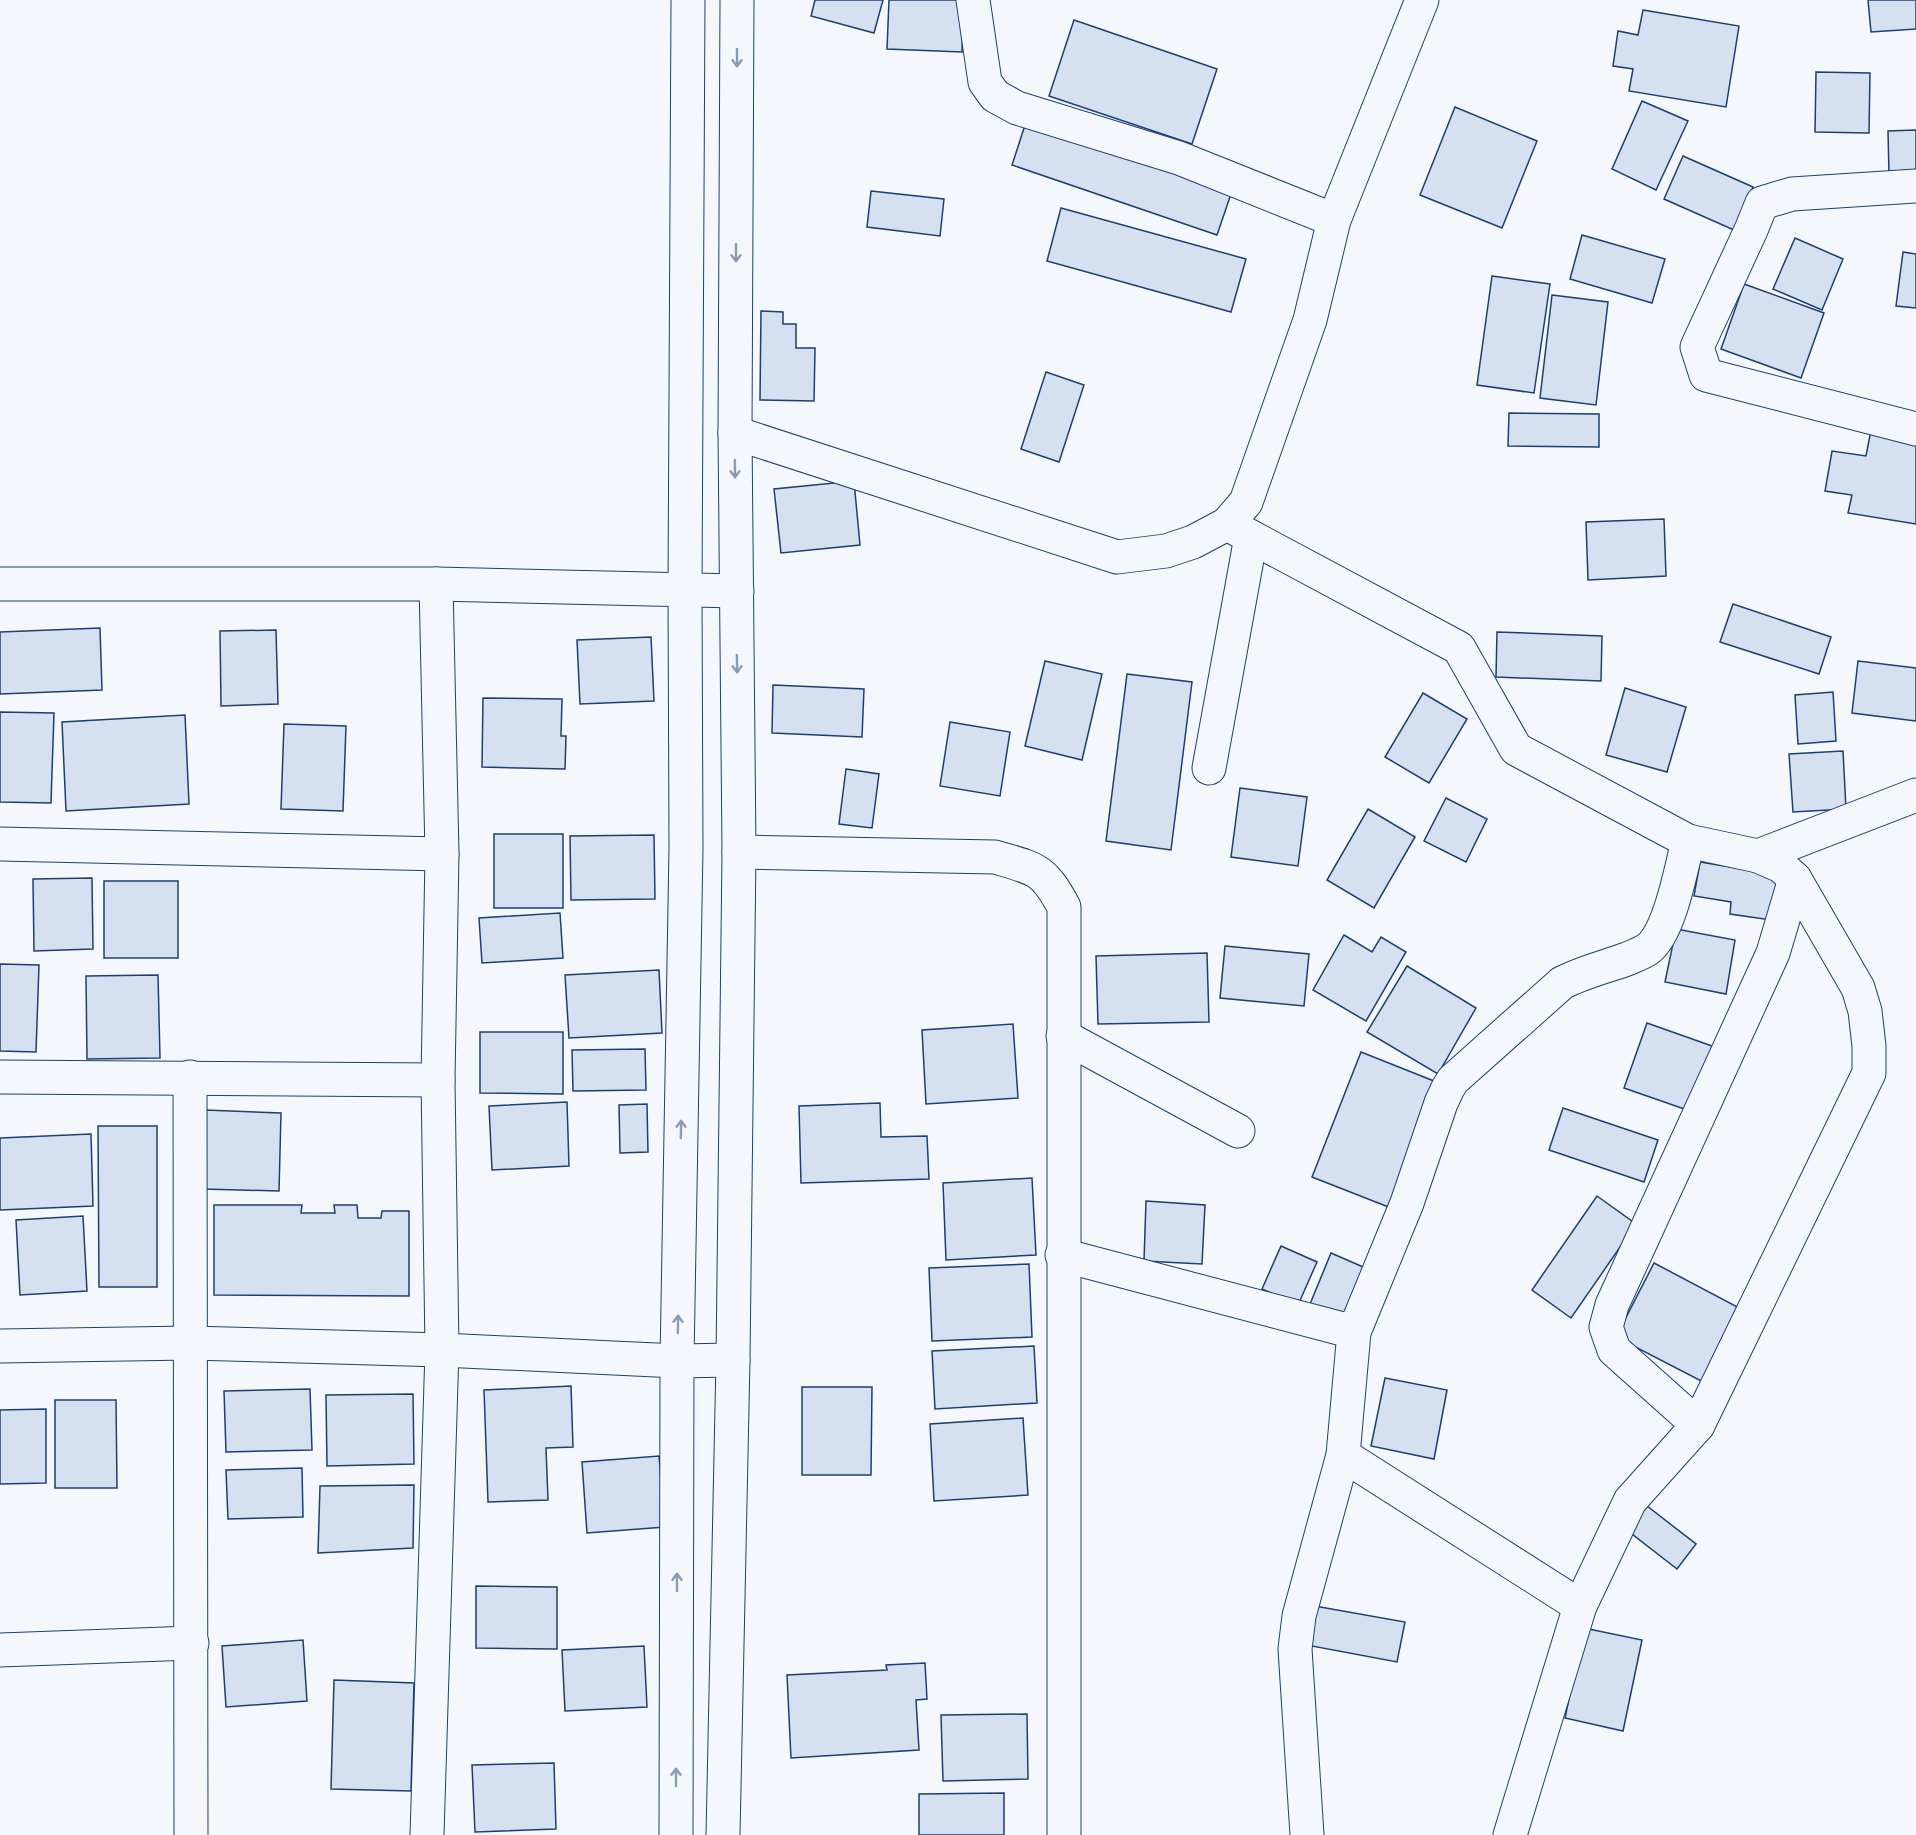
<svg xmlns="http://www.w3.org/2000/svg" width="1916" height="1835" font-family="Poppins,sans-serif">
	<rect width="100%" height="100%" fill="#f4f7fb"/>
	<g fill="#d5e0f0" stroke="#1d3f73" stroke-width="1.5">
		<path d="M815,0H883L874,33L811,16Z"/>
		<path d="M889,0H963L962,52L887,49Z"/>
		<path d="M1868,0H1916V29L1871,32Z"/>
		<path d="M1643,10L1739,26L1726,107L1629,91L1633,69L1613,66L1618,31L1638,35Z"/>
		<path d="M1074,20L1217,69L1192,144L1049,96Z"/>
		<path d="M1816,72L1870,73L1869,133L1815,132Z"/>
		<path d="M1642,101L1688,121L1656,190L1612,169Z"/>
		<path d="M1455,107L1537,141L1502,228L1420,195Z"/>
		<path d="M1026,122L1232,191L1217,235L1012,165Z"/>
		<path d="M1916,130V173L1889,174L1888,131Z"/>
		<path d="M1683,156L1753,187L1734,230L1664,199Z"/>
		<path d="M871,191L944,199L940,236L867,227Z"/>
		<path d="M1061,208L1246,259L1231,312L1047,261Z"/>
		<path d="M1582,235L1665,259L1652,303L1570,279Z"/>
		<path d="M1795,238L1843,259L1822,310L1773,289Z"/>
		<path d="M1903,252L1916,254V308L1896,306Z"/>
		<path d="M1492,276L1550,284L1534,393L1477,385Z"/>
		<path d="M1744,284L1824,313L1801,378L1721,349Z"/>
		<path d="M1552,295L1608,302L1596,405L1540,398Z"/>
		<path d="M761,311L783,312V324H796V348H815L814,401L760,400Z"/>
		<path d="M1046,372L1084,385L1059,462L1021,449Z"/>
		<path d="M1509,413L1599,414V447L1508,446Z"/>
		<path d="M1871,430L1916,438V524L1848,513L1852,495L1825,491L1832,451L1866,456Z"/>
		<path d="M854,481L860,545L781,553L774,489Z"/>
		<path d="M1664,519L1666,576L1588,580L1586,522Z"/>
		<path d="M1733,604L1831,637L1819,674L1720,642Z"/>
		<path d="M100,628L102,690L0,694V632Z"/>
		<path d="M276,630L278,704L221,706L220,631Z"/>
		<path d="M1497,632L1602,636L1601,681L1496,677Z"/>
		<path d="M651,637L654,701L580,704L577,640Z"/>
		<path d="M1045,661L1102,674L1082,760L1025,746Z"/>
		<path d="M1858,661L1916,668V721L1852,713Z"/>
		<path d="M1127,674L1192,682L1171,850L1106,841Z"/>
		<path d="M773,685L864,689L862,737L772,733Z"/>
		<path d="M1625,688L1686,707L1667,772L1606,755Z"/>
		<path d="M1833,692L1836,741L1798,744L1795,695Z"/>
		<path d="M1423,693L1467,719L1429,783L1385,757Z"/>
		<path d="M483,698L562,699L561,736H566L565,769L482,767Z"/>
		<path d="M0,712L54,713L51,803L0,802Z"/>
		<path d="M185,715L189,804L66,811L62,722Z"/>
		<path d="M950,722L1010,732L1000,796L940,786Z"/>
		<path d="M284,724L346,726L343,811L281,809Z"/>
		<path d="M1843,751L1846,809L1793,812L1789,754Z"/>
		<path d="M846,769L879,774L872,828L839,824Z"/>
		<path d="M1240,788L1307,797L1298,866L1231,857Z"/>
		<path d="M1446,798L1487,819L1466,862L1424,841Z"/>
		<path d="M1368,809L1415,837L1374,908L1327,880Z"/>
		<rect x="494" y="834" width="69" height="74"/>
		<path d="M654,835L655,899L571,900L570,836Z"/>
		<path d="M1700,862L1778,875L1771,920L1730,914L1731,902L1694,896Z"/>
		<path d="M92,878L93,949L34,951L33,879Z"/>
		<rect x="104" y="881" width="74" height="77"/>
		<path d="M560,913L563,958L482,963L479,918Z"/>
		<path d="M1676,929L1735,940L1726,994L1665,982Z"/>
		<path d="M1344,935L1372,952L1381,937L1406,952L1366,1021L1313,990Z"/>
		<path d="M1225,946L1309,954L1304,1006L1220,998Z"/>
		<path d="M1207,953L1209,1022L1098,1024L1096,956Z"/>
		<path d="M0,964L39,965L36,1052L0,1051Z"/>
		<path d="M1407,966L1476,1008L1438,1074L1367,1032Z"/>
		<path d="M659,970L662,1033L569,1038L565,975Z"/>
		<path d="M158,975L160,1058L87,1059L86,976Z"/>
		<path d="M1647,1023L1712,1046L1690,1111L1624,1088Z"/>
		<path d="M1013,1024L1018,1098L926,1104L922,1030Z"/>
		<path d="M480,1032H563V1094L480,1093Z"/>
		<path d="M645,1049L646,1090L573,1091L572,1050Z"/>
		<path d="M1361,1052L1439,1083L1391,1208L1312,1177Z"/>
		<path d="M567,1102L569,1166L492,1170L489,1106Z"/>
		<path d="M880,1103L881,1137L927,1136L929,1179L801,1183L799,1106Z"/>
		<path d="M647,1104L648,1152L620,1153L619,1105Z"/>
		<path d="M1563,1108L1658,1140L1644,1182L1549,1150Z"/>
		<path d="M205,1110L281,1113L279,1191L203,1189Z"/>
		<path d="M98,1126H157V1287H99Z"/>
		<path d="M91,1134L93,1206L0,1210V1138Z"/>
		<path d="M1032,1178L1036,1255L946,1260L943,1183Z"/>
		<path d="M1597,1196L1636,1224L1571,1318L1532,1290Z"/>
		<path d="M1146,1201L1205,1205L1202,1264L1144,1261Z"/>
		<path d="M214,1205H302L301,1213H335L334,1205H357L358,1218H381L382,1211H409V1296L214,1295Z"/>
		<path d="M83,1216L87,1291L20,1295L16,1220Z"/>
		<path d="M1281,1246L1317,1262L1298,1305L1262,1289Z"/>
		<path d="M1331,1253L1370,1270L1349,1320L1310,1304Z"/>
		<path d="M1654,1263L1745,1311L1707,1384L1616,1337Z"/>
		<path d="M1029,1264L1032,1337L932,1341L929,1268Z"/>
		<path d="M1034,1346L1037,1403L935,1409L932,1351Z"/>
		<path d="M1385,1378L1447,1390L1434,1459L1371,1446Z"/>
		<path d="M571,1386L573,1447L546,1448L548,1500L488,1502L484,1390Z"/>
		<path d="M802,1387H872L871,1475H802Z"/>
		<path d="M310,1389L312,1450L226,1452L224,1391Z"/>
		<path d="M413,1394L414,1464L327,1466L326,1395Z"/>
		<path d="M55,1400H116L117,1488H55Z"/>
		<path d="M46,1409V1483L0,1484V1410Z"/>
		<path d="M1023,1418L1028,1495L934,1501L930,1424Z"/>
		<path d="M659,1456L665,1527L587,1533L582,1462Z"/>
		<path d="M302,1468L303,1517L228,1519L226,1470Z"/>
		<path d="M414,1485L413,1548L318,1553L320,1486Z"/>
		<path d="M1642,1502L1696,1544L1677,1569L1623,1527Z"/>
		<path d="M476,1586L557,1587V1649L476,1648Z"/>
		<path d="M1309,1605L1405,1622L1397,1662L1301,1644Z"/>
		<path d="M1584,1628L1642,1640L1623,1731L1565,1718Z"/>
		<path d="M303,1640L307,1701L226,1707L222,1646Z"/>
		<path d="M644,1646L647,1707L565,1711L562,1650Z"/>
		<path d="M925,1663L927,1699L916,1700L919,1750L791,1758L787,1675L887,1670L886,1665Z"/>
		<path d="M334,1680L414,1683L411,1791L331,1789Z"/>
		<path d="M1027,1714L1028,1779L943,1781L941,1715Z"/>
		<path d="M554,1763L556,1829L475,1832L472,1765Z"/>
		<path d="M1004,1793V1835H919V1794Z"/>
	</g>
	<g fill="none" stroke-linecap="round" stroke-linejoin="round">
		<g stroke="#1d3f73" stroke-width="35">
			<g id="street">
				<path d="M973,0L985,82L995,96L1017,108L1179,158L1334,220"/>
				<path d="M1916,186L1792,194L1762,203L1751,230L1697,347L1706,375L1916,429"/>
				<path d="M735,433L1117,557L1166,551L1193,542L1227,524L1246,502L1310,320L1334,220L1422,0"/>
				<path d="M1227,524L1459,648L1516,749L1688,841L1758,856L1916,795"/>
				<path d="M0,584H436L737,591"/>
				<path d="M1209,768L1251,537"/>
				<path d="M0,844L442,854"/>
				<path d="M739,852L995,857C1036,869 1043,868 1064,907V1835"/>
				<path d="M1063,1036L1238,1131"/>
				<path d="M0,1077L438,1080"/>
				<path d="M190,1077L191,1835"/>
				<path d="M1062,1255L1354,1332L1407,1203L1441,1103L1448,1088L1453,1080L1562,983C1583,972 1605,967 1627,959C1634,956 1642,953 1648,949C1670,932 1681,869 1688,841"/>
				<path d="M0,1346L190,1343L442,1350L677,1361L733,1360"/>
				<path d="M1698,1425L1614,1350L1606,1327L1612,1305L1773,953L1795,879"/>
				<path d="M1343,1455L1580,1606"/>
				<path d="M0,1650L192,1643"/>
				<path d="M427,1835L442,1350L438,1080L442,854L436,584"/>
				<path d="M1307,1835L1295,1649L1299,1616L1343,1455L1354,1332"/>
				<path d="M1510,1835L1580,1606L1630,1501L1698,1425L1869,1073V1046L1865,1011L1858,988L1795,879L1781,866L1758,856"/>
			</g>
		</g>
		<g stroke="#1d3f73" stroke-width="35">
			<g id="secondary">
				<path d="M676,1835L677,1361L686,848L685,591L688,0"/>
				<path d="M723,1835L733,1360L739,852L735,433L737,0"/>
			</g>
		</g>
		<use href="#street" stroke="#f4f7fb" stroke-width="33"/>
		<use href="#secondary" stroke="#f4f7fb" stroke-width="33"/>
	</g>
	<defs><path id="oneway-shaft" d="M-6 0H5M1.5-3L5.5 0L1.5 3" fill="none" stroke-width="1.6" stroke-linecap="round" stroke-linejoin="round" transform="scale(1.5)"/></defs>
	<g stroke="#889bb7">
		<use href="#oneway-shaft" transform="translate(737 58) rotate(90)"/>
		<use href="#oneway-shaft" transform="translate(736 253) rotate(90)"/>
		<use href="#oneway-shaft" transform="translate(735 469) rotate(89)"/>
		<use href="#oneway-shaft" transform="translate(737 664) rotate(89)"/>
		<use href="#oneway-shaft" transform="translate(681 1129) rotate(-89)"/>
		<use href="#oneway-shaft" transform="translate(678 1324) rotate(-89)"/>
		<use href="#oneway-shaft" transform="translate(677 1582) rotate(-90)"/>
		<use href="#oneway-shaft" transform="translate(676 1777) rotate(-90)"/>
	</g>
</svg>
